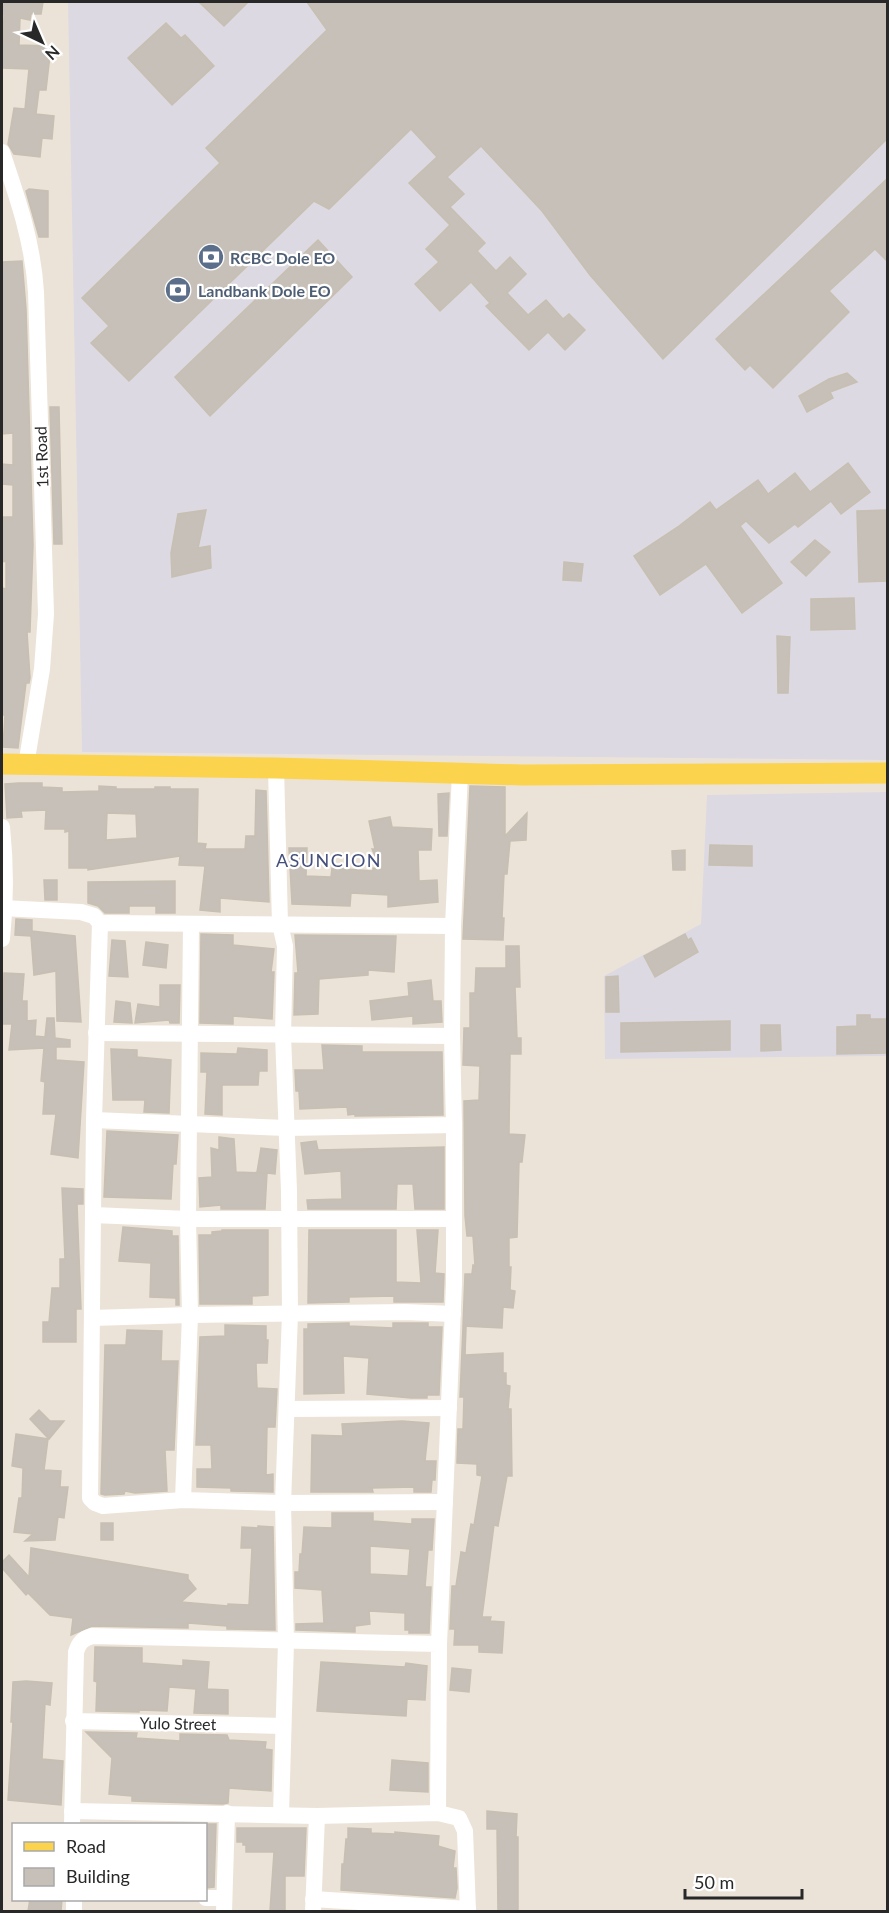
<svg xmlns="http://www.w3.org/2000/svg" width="889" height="1913" font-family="Lato,sans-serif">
	<rect width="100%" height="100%" fill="#ece3d8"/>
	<g fill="#dcd9e3">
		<path d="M68,2H887V760L82,752Z"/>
		<path d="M887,792V1056L605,1059L604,976L701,924L707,795Z"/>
	</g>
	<g fill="#c7c0b8" stroke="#c7bfb1" stroke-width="1.5" fill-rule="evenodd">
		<path d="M2,2H43L41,14H31L30,20L20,18L19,45L51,46L46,90H39L36,114L54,116L52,139L42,138L40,157L14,154L8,144L14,108L25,109L29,69L2,68L4,15L2,14Z"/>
		<path d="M199,2H248L224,26Z"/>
		<path d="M307,2H888V138L663,359L590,275L542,211L481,146L447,177L464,194L450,207L485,243L477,251L496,271L510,257L526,274L507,293L528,315L546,300L563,319L569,314L585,330L565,350L548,332L529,350L486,306L490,303L471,282L440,311L415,284L439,262L426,249L450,225L409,183L437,157L411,129L329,209L314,201L129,381L91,343L109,326L82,298L220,163L206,148L327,30Z"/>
		<path d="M166,23L181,38L185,35L214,66L172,105L128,58Z"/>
		<path d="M888,178V262L875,249L829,291L849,312L773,388L750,365L745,370L716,339Z"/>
		<path d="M29,189L48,191V237H39L26,191Z"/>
		<path d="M318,240L352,277L210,416L175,377Z"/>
		<path d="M22,261L26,309L33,545L30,632H27L30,678L29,683H26L18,748L3,747L5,715H2V588L6,589V561L2,562V517H13V485L2,484V464L13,465V433L2,434V262Z"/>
		<path d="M847,373L857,382L830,392L833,398L807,412L799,396L829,379Z"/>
		<path d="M50,407H59L62,544H54Z"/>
		<path d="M848,463L870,492L841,514L831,501L798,527L795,524L769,543L746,521L740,526L782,583L742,613L706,564L660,595L634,556L679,526L710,502L716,510L758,480L768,494L795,473L810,492Z"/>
		<path d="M206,510L198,548L210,546L211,568L172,577L171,553L178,514Z"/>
		<path d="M887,510L888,581L859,582L857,511Z"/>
		<path d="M815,540L830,552L806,576L791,562Z"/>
		<path d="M564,562L583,564L581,581L563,580Z"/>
		<path d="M854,598L855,629L811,630V599Z"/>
		<path d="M777,636L790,637L788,693H778Z"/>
		<path d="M19,783H42V787L62,788V792L99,791V786L116,787V789H155V787H170V789H198L197,843L206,844L205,849H245L246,836H255L256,790L266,791L269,902L220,898V912L200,910L205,866L179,865L180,856L88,870V868H69V831L65,832V829H45L46,810L21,811L22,817L7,818L5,784ZM107,813L136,814L137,838L106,840Z"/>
		<path d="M470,786L505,787V836L527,813L526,840L510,841L507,874H504L502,918H504L503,940L463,939Z"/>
		<path d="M449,793L447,836H439L438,794Z"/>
		<path d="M390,817L392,827L432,829L431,850H418L419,881L437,880L438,902L388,907V895L351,893L350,906L292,904L289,848H307L306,876L331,877L332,868L373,871V868L381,869L372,849H375L369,821Z"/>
		<path d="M710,845L752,846V866L709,865Z"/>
		<path d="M685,850V870H673L672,851Z"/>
		<path d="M44,880H57V900H45Z"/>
		<path d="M175,881V913H156V906H129V913H105L98,906L88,903V882Z"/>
		<path d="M16,919L32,920V931L75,936L81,1022L57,1021L56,971L34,975L31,936L15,935Z"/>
		<path d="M201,934L233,935V945L274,949L271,972H274L272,1019L233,1016V1024L200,1023Z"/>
		<path d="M685,934L688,940L691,938L698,952L655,977L644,956Z"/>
		<path d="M295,935L396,936L394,972L368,970V975L319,979L318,1014L294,1015L295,973H298Z"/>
		<path d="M112,940L125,941L128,977L109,976Z"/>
		<path d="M146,942L168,945L166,968L143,965Z"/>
		<path d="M506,946H519L520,987H515L516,1012L517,1038H521V1054H510L509,1134L525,1135L522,1162H519L517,1237L509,1238V1267H511L510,1290L515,1291L513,1308L503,1307L502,1328L463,1326L465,1274H472L473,1265L475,1266L473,1236H467L465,1216L464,1101L479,1100L480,1066L463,1065L464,1028H470V993H475L476,968H506Z"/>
		<path d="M4,973L24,974L22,1001H27V1021L36,1020L35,1036L45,1037L47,1018H54L55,1038L70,1040V1047H56V1060L84,1062L78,1158L51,1154L56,1114H43L45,1082L41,1081L44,1048L9,1050L12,1024H2Z"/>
		<path d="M618,976L619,1012H606V977Z"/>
		<path d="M431,980L433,1001H441L442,1022L413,1024V1016L372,1020L370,1001L409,996L408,983Z"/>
		<path d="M160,985H180L179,1023H170L169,1020L135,1023L138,1004L160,1007Z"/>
		<path d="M116,1001L130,1003L132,1023L114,1022Z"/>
		<path d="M857,1015H870V1019H888V1053L837,1054V1027L857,1026Z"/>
		<path d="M730,1021V1050L621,1052V1023Z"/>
		<path d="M761,1025H780L781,1050L761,1051Z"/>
		<path d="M322,1045L362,1046V1052H442L443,1115L355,1116V1114L348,1115L347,1107L300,1109L299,1091H296L295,1070H324Z"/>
		<path d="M238,1048L267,1050V1071H259L258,1085H222V1115L205,1114L207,1072H201V1053L237,1054Z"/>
		<path d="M111,1049L137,1050V1057L171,1060L169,1113L144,1112L145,1100H113Z"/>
		<path d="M107,1131L178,1135L176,1164H173L171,1199L104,1197Z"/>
		<path d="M219,1137L234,1139L236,1172L266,1173L257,1172L261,1148L277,1150L275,1174L267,1173L265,1209H221V1205L200,1207L199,1178L212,1177L211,1148L219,1150Z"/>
		<path d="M316,1141L318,1150L444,1147V1209H415L413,1184H397L396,1209H308L307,1200L342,1199L341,1171L305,1174L301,1143Z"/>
		<path d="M62,1188L83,1189V1204H77L81,1309H76V1342H43V1322H49L52,1288H60V1259H65Z"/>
		<path d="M123,1227L172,1231V1236H178L179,1305H176V1298L150,1297L151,1263L119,1261Z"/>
		<path d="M222,1230H268V1295L252,1296V1304H200L199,1235H212V1232L222,1231Z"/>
		<path d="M309,1230H396V1282L421,1283L417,1230H438L435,1273L444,1274L443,1302H394V1296L349,1297V1302L308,1303Z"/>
		<path d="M349,1323V1326L393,1328V1323H428V1327H442L439,1395H427V1398H411L367,1394L369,1358L343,1356L344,1393L304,1394V1329H308V1324Z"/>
		<path d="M225,1325L266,1326V1340H268L267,1363H256L257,1388L277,1389L275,1427H267L266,1475L273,1474V1492L231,1491V1488L197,1487V1469H212L211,1445H196L200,1337L225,1336Z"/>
		<path d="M463,1327H466L465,1355L503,1353V1373H506V1385L510,1386L508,1409H511L512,1476H507L498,1526L494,1525L482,1617H491L490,1621L504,1622L502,1653L479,1652V1645H454L455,1629H450L452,1586H456L461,1552L466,1553L471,1524L474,1525L482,1476L477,1475V1464L457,1463L458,1429H463L464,1397H460Z"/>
		<path d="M127,1330L162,1331L161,1361H178L174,1450H165L167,1491L135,1493L125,1491L124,1494L105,1495L101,1494L105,1345H126Z"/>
		<path d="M39,1410L50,1421H64L49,1439L30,1419Z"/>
		<path d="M402,1421L429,1423L425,1461H436L435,1480H432L431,1492H414V1487L372,1488L373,1492H311L312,1435L343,1436L342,1424Z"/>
		<path d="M16,1434L48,1439L44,1470L61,1471L60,1487H68L64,1518L58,1517L55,1540L25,1541L33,1534L14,1532L19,1498H22L23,1468L12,1466Z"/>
		<path d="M332,1513H373V1521L412,1524V1519H434L432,1550H428L425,1587H431L429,1633H409V1630H405V1613L369,1611L370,1624L355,1626V1632L296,1630V1624L324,1623L322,1590L295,1588V1572H299L300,1554H302L304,1527L332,1528ZM370,1546L410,1549L408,1576L370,1574Z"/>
		<rect x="101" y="1523" width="12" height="17"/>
		<path d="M258,1526L273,1527L275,1630L227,1629V1626L188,1623V1628L92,1626L71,1635L73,1618L50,1615L28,1593L26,1595L2,1568V1562L9,1555L29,1577L31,1548L188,1575V1579L196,1589L181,1602L228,1606V1604L249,1605L252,1548H241L242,1527L258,1528Z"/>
		<path d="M95,1647L142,1648V1663L183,1666V1660L209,1662L207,1689L228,1690V1714L194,1713L196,1689L169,1687L167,1711L139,1710V1712L96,1711L97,1682L94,1681Z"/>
		<path d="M321,1662L405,1667L406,1663L427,1666L425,1700L407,1699L406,1716L317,1711Z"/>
		<path d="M452,1668L471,1670L469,1692L450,1690Z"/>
		<path d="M26,1681L52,1683L50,1705L45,1704L42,1759L63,1761L61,1805L8,1800L13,1722H11L13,1682Z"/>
		<path d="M86,1732L137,1733L136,1738L180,1741V1734L227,1735L229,1740L266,1742L265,1749L272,1750L271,1791L229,1788L228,1803L223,1804L132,1801V1796L109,1794L112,1758Z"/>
		<path d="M392,1760L428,1763V1792L390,1790Z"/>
		<path d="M487,1811L517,1814L516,1837H518V1911H498L497,1829H487Z"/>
		<path d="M206,1824H216L214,1887L206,1888Z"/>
		<path d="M237,1828H306L304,1876H285V1911H270L274,1852H246V1845H243V1842H237Z"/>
		<path d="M348,1828L371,1829V1833L395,1834V1832L439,1836L438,1846L455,1851L453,1868H456L457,1888L455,1898L341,1890L342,1864H344L346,1839H348Z"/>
		<path d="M30,1899H62L61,1911H28Z"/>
	</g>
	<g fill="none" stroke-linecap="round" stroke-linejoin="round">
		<g stroke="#fff" stroke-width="16">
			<path d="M2,152C18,199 33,243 36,292L46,614L42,669L26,765"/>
			<path d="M276,768L280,924L285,946L283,1035L289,1191L290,1314L283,1503L286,1642L281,1814"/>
			<path d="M2,827C6,865 6,901 2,939"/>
			<path d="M2,908L81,912L94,916L100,923"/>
			<path d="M96,1033L452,1036"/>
			<path d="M94,1120L286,1128L454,1125"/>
			<path d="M93,1215L188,1219H454"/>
			<path d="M92,1318L190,1315L405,1312L453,1314"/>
			<path d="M287,1409L449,1408"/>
			<path d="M183,1500L190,1315L188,1219L191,924"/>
			<path d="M445,1502L283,1503L183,1500L103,1506L95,1503L90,1498L94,1120L100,923L453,926"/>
			<path d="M439,1644L454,1283V1125L452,1036L453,926L460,773"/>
			<path d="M73,1721L283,1726"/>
			<path d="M72,1811L317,1816L438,1813L459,1818L465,1831L468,1912"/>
			<path d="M72,1824L76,1652C79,1643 82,1639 92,1636L439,1644L438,1813"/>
			<path d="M206,1898H224"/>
			<path d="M313,1899L468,1909"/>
			<path d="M74,1912V1900"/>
			<path d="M224,1912L227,1813"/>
			<path d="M313,1912L317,1816"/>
		</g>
		<path stroke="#fcd34d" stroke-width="21" d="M2,764L276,768L522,775L888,773"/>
	</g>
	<defs>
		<g id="bank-disc" transform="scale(1.35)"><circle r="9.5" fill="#5c6f8a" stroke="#fff"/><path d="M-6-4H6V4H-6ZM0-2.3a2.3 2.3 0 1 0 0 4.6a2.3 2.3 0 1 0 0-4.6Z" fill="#fff"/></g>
	</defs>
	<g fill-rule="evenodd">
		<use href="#bank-disc" x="211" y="257"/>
		<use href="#bank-disc" x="178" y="290"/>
	</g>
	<g text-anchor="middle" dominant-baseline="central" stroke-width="4.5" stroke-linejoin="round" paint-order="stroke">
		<g font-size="16" font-weight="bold" fill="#4e5e75" stroke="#fff" text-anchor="start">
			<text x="230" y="257">RCBC Dole EO</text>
			<text x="198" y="290">Landbank Dole EO</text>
		</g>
		<g font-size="16" fill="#282828" stroke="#fff">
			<text transform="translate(41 457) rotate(-92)">1st Road</text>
			<text transform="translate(178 1723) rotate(1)">Yulo Street</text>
		</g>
		<g font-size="18" letter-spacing="1.5" fill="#454f7b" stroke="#fff">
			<text x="329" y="860">ASUNCION</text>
		</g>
	</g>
	<rect width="889" height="1913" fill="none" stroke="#282828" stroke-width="6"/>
	<rect x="12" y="1823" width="195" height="78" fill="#ffffff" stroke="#a9a9a9" stroke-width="1.5"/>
	<rect x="24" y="1842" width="30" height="9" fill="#fcd34d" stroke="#a9a9a9" stroke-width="1.5"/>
	<text x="66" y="1853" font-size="18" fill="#282828">Road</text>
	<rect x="24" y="1868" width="30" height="18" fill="#c7c0b8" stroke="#a9a9a9" stroke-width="1.5"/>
	<text x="66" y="1883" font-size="18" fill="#282828">Building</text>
	<g transform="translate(42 42) rotate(136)" stroke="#ffffff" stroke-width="4.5" paint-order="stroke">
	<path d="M0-4.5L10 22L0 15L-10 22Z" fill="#282828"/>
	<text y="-9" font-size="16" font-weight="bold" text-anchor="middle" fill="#282828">N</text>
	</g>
	<path d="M685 1889v9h117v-9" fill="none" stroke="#282828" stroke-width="3"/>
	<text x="694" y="1889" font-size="18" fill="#282828" stroke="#ffffff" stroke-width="4.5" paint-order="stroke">50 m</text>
</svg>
